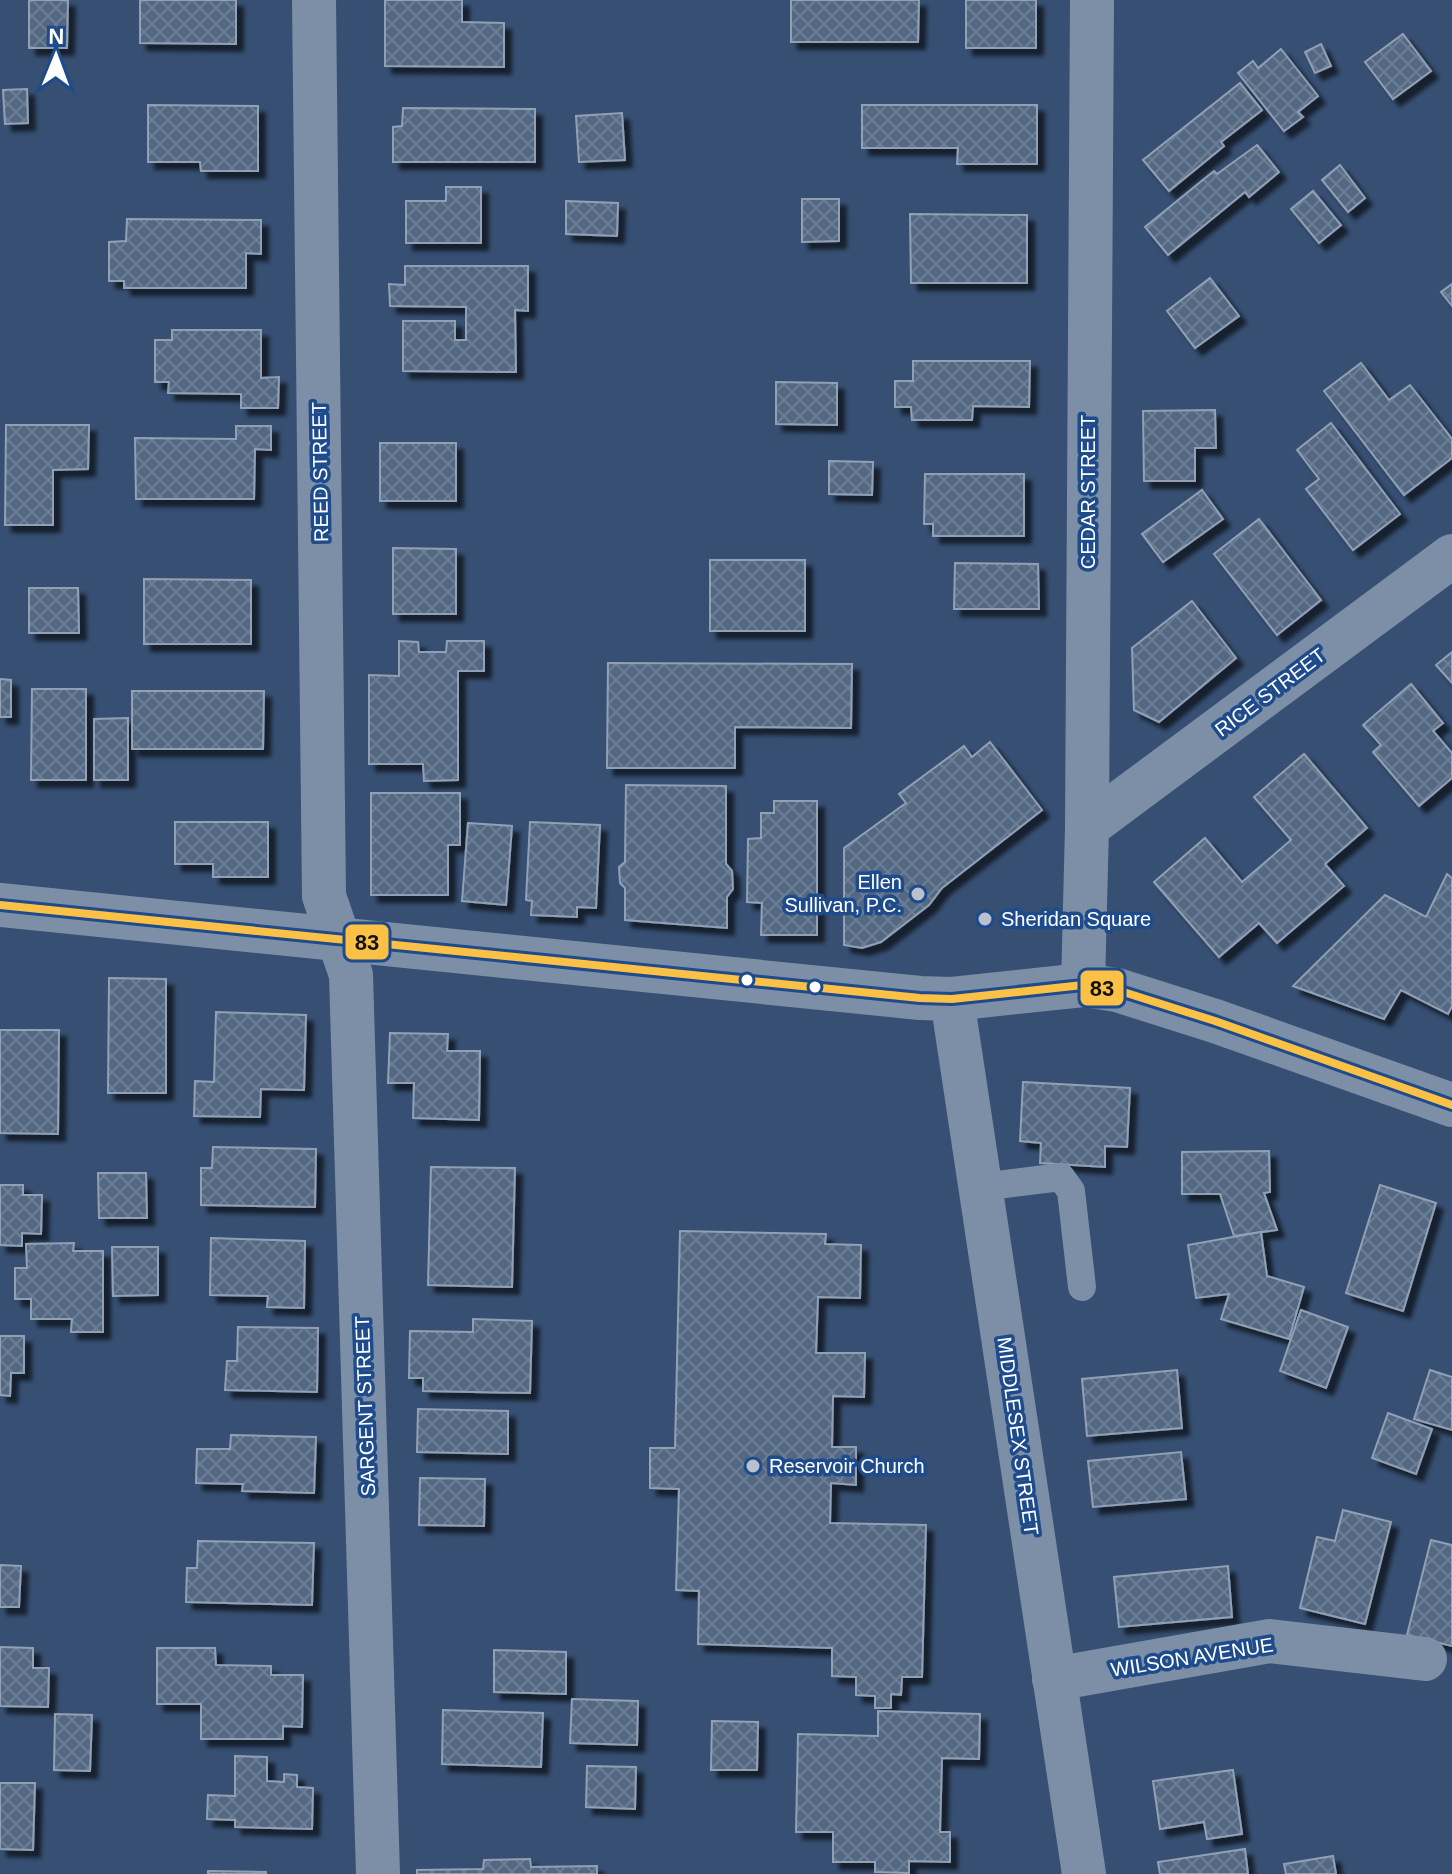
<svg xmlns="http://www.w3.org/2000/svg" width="1452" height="1874" font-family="Arial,sans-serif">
	<defs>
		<pattern id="building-cross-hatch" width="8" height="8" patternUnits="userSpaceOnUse" patternTransform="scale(2)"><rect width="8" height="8" fill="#536782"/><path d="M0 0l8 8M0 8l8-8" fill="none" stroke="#6d7e95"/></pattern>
		<filter id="shadow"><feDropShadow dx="7" dy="7" stdDeviation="2" flood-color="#0009"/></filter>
	</defs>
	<rect width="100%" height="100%" fill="#364f72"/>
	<g fill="url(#building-cross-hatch)" stroke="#92a0b5" stroke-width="2" filter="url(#shadow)">
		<path d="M29,0H68L67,48H29Z"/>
		<path d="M140,0H236V44L140,43Z"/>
		<path d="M385,0H462V22L504,23V67L385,66Z"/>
		<path d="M791,0H919L918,42H791Z"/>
		<rect x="966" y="0" width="70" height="48"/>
		<path d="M1403,34L1431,71L1393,99L1365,62Z"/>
		<path d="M1321,44L1331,66L1315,73L1305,52Z"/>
		<path d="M1281,49L1318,96L1298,112L1303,117L1284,131L1238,73L1253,61L1258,68Z"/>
		<path d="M1240,83L1262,110L1221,142L1224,146L1169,191L1143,160Z"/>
		<path d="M27,89L28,123L5,124L3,90Z"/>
		<path d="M148,105L258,106V171H201L200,162H148Z"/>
		<path d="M862,105H1037V164H957L958,148H862Z"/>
		<path d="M403,108L535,109V162H393V127L402,126Z"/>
		<path d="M622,113L625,160L579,162L576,116Z"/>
		<path d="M1257,145L1279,172L1249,197L1245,192L1168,255L1145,227L1214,171L1217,174Z"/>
		<path d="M1340,165L1365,198L1348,212L1322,180Z"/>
		<path d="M446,187H481V243H406V201H446Z"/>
		<path d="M1313,191L1341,225L1319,243L1291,209Z"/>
		<path d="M802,199H839V241L802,242Z"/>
		<path d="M566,201L618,203L617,236L566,234Z"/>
		<path d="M910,214L1027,215V283H911Z"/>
		<path d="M127,219L261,220V254L246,253V288H124V281H109V242L126,241Z"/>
		<path d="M405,266H528V311L515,310L516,372L403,371V321H455V340H466V307L390,306L389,284L405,285Z"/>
		<path d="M1210,278L1239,316L1195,348L1167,311Z"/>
		<path d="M1452,284V306L1441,292Z"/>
		<path d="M172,330H261V378L279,377L278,408H241V394L168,393L169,382H155V340H172Z"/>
		<path d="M913,361H1030L1029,407L973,406L972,420H912L911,407H895V381H913Z"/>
		<path d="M1361,363L1389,400L1410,385L1452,439V458L1404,495L1324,391Z"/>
		<path d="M776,382L837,383V425L776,424Z"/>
		<path d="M1215,410L1216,448H1195V481H1144L1143,411Z"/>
		<path d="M1331,423L1400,514L1353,550L1306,489L1319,479L1297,450Z"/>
		<path d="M6,425H89L88,469L53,470V525H5Z"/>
		<path d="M236,426H271V450L255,449L254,499H136L135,438L236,439Z"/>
		<rect x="380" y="443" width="76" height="58"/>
		<path d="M829,461L873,462L872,495L829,494Z"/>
		<path d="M925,474H1024V536H933V524H924Z"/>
		<path d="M1202,490L1223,519L1163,562L1142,534Z"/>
		<path d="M1259,519L1321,600L1277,635L1214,554Z"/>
		<path d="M393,548L456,549V614H393Z"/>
		<rect x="710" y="560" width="95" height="71"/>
		<path d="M955,563L1038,564L1039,609H954Z"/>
		<path d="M144,579L251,580V644H144Z"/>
		<path d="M29,588H78L79,633H29Z"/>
		<path d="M1192,601L1236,658L1159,722L1134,710L1132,648Z"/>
		<path d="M399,641L418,642L419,652H446L447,641H484V671H458V780L424,781L423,764H369V675L399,676Z"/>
		<path d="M1452,652V683L1436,665Z"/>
		<path d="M608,663L852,664L851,728L735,727V768H607Z"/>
		<path d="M0,679L11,680V717H0Z"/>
		<path d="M1411,684L1443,723L1433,731L1452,753V778L1419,806L1373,752L1381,745L1363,725Z"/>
		<path d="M32,689H86V780H31Z"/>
		<path d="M132,691H264L263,749H132Z"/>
		<path d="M128,718V780H94V719Z"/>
		<path d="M990,742L1042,810L942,888L929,905L881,942L862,948L844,945V848L906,803L899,794L964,746L972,757Z"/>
		<path d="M1304,754L1367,828L1325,864L1344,886L1277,943L1259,923L1219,957L1154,882L1205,838L1242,882L1291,840L1254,797Z"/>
		<path d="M626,785L726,786V864L732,871L733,889L727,897V928L625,920V888L620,883L619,867L625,862Z"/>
		<path d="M371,793H460V845H448V895H371Z"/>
		<path d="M774,801H817V935H761L762,903L747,902L748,839L761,838V813H774Z"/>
		<path d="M175,822H268V877H213V864H175Z"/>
		<path d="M530,822L600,825L596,908L577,907V917L531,915L532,901L526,900Z"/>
		<path d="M468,823L512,826L506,905L462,901Z"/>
		<path d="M1447,874L1452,878V1006L1448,1014L1401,990L1384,1019L1293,986L1385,895L1426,917Z"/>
		<path d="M109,978L166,979V1093H108Z"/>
		<path d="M216,1012L306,1015L304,1090L261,1089L260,1117L194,1116L195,1081L214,1082Z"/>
		<path d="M0,1030H59L58,1134L0,1133Z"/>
		<path d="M390,1033L448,1034L447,1051H480L479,1120L413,1118L414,1083H388Z"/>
		<path d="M1023,1082L1130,1088L1127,1147L1105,1146V1167L1040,1163L1041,1143L1020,1141Z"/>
		<path d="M213,1147L316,1149L315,1207L201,1205V1168H212Z"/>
		<path d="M1269,1151L1270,1192L1264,1193L1277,1230L1234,1236L1220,1194H1182V1152Z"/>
		<path d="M431,1167L515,1168L512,1287L428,1285Z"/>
		<path d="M98,1173H146L147,1218H99Z"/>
		<path d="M0,1185H23V1195H42L41,1234L22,1233V1246L0,1245Z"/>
		<path d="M1380,1185L1436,1203L1403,1311L1346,1293Z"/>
		<path d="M680,1231L826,1234L825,1244L861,1245L860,1298L818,1297L816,1353H865L864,1397L833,1396L832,1447H856V1485L831,1483L830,1523L926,1525L922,1677H902L901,1695L891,1694V1708H875V1696L856,1695V1677L832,1676V1648L698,1644L699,1591L676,1590L679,1489L650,1488V1448H675Z"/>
		<path d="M1261,1232L1267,1276L1304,1287L1289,1339L1221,1319L1229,1294L1196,1298L1188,1245Z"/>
		<path d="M211,1238L305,1241L304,1308L267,1307L268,1296L210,1295Z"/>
		<path d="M74,1243L73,1251H103V1332H71L72,1319H31V1299H15V1268H27L26,1244Z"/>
		<path d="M112,1247H158V1295L113,1296Z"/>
		<path d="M1301,1310L1348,1327L1326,1388L1280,1371Z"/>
		<path d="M473,1319L532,1321L530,1393L423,1391V1378H409L410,1331L473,1332Z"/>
		<path d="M238,1327L318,1328L317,1392L225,1390L227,1361H237Z"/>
		<path d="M0,1336H24V1373H11L10,1396L0,1395Z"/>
		<path d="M1177,1370L1182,1428L1087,1436L1082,1379Z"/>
		<path d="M1430,1370L1452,1377V1430L1414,1419Z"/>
		<path d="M418,1409L508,1411V1454L417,1452Z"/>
		<path d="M1388,1413L1432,1429L1416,1474L1372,1458Z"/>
		<path d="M231,1435L316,1437L314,1493L242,1491L243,1484L196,1483L197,1449H230Z"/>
		<path d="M1181,1452L1186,1499L1093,1507L1088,1461Z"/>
		<path d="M420,1478L485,1479L484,1526L419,1525Z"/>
		<path d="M1343,1510L1391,1522L1365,1624L1300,1608L1317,1537L1335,1541Z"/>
		<path d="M1431,1540L1452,1545V1646L1407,1635Z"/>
		<path d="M198,1541L314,1543L312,1605L186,1602L187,1568H197Z"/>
		<path d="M0,1565L21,1566L19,1607H0Z"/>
		<path d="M1228,1566L1232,1617L1119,1627L1114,1577Z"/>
		<path d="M0,1647L33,1648V1668H49L48,1707L0,1706Z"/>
		<path d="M157,1648H215L216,1665L271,1666V1675H303L302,1727L283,1726V1739H201V1704H157Z"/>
		<path d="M494,1650L566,1652V1694L494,1692Z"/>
		<path d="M572,1699L638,1701L637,1745L570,1743Z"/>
		<path d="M443,1710L543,1713L541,1767L442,1764Z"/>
		<path d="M878,1711L980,1714L979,1759L942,1758L940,1832H950V1862L909,1861V1873L875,1872V1862H833V1832H796L798,1734L878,1736Z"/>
		<path d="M55,1714L92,1715L90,1771L54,1770Z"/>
		<path d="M712,1721L758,1722L757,1770H711Z"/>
		<path d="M235,1756L267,1757V1781L284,1782V1774L297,1775V1787L313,1788L312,1829L235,1827V1820L207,1819L208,1795L235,1796Z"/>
		<path d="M587,1766L636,1767L635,1809L586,1807Z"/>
		<path d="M1233,1770L1242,1834L1207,1839L1204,1822L1160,1829L1153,1781Z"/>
		<path d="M0,1783H35L33,1850L0,1849Z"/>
		<path d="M1245,1849L1248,1874H1160L1158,1862Z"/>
		<path d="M1333,1856L1336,1874H1286L1284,1864Z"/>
		<path d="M530,1859L531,1867L597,1866V1874H417V1870L483,1869L484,1860Z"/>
		<path d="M208,1871L266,1872V1874H208Z"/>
	</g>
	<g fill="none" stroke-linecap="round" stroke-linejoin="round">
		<path stroke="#7d8fa7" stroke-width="28" d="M981,1187L1061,1177L1071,1191L1082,1287"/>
		<g stroke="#7d8fa7" stroke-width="44">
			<path d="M314,0L324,896L351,975L378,1874"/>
			<path d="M1087,827L1452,556"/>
			<path d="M952,999L1084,1874"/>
			<path d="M1054,1679L1270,1641L1425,1659"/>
		</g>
		<g stroke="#7d8fa7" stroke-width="44">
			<path d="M0,905L920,998L952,999L1083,985L1117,990L1215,1021L1452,1105"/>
			<path d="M1083,985L1087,827L1092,0"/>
		</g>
		<g stroke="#1e4b8b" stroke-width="14">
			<path id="bus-1" d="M0,905L920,998L952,999L1083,985L1117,990L1215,1021L1452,1105"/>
		</g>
		<use href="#bus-1" stroke="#fbc046" stroke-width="8"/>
	</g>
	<g fill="#b9c1ce" stroke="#1e4b8b" stroke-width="3">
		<circle cx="918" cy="894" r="8"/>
		<circle cx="985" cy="919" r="8"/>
		<circle cx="753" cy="1466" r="8"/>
	</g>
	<g fill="#fff" stroke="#1e4b8b" stroke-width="3">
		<circle cx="747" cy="980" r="7"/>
		<circle cx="815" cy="987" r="7"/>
	</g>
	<g text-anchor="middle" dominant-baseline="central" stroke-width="7" stroke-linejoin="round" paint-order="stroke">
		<g font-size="20" fill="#fff" stroke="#1e4b8b">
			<text transform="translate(320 472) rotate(-91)">REED STREET</text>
			<text transform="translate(1088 492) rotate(-90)">CEDAR STREET</text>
			<text transform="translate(1270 692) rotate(-37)">RICE STREET</text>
			<text transform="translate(365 1406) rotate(-92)">SARGENT STREET</text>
			<text transform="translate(1018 1436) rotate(82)">MIDDLESEX STREET</text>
			<text transform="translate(1192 1657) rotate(-9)">WILSON AVENUE</text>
		</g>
		<g font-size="20" fill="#fff" stroke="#1e4b8b" text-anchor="start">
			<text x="902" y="882" text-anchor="end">Ellen<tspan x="902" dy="23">Sullivan, P.C.</tspan></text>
			<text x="1001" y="919">Sheridan Square</text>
			<text x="769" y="1466">Reservoir Church</text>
		</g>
	</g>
	<g stroke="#1e4b8b" stroke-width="3">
		<rect x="344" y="923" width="46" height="38" rx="8" fill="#fbc046"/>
		<rect x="1079" y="969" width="46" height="38" rx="8" fill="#fbc046"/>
	</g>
	<g font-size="22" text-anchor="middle" font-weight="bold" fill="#111">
		<text x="367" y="950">83</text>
		<text x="1102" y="996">83</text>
	</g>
	<g transform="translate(56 56) rotate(1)" stroke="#1e4b8b" stroke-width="6" paint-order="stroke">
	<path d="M0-6L14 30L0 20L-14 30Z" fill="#ffffff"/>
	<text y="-12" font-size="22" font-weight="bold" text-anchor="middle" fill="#ffffff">N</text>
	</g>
</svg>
